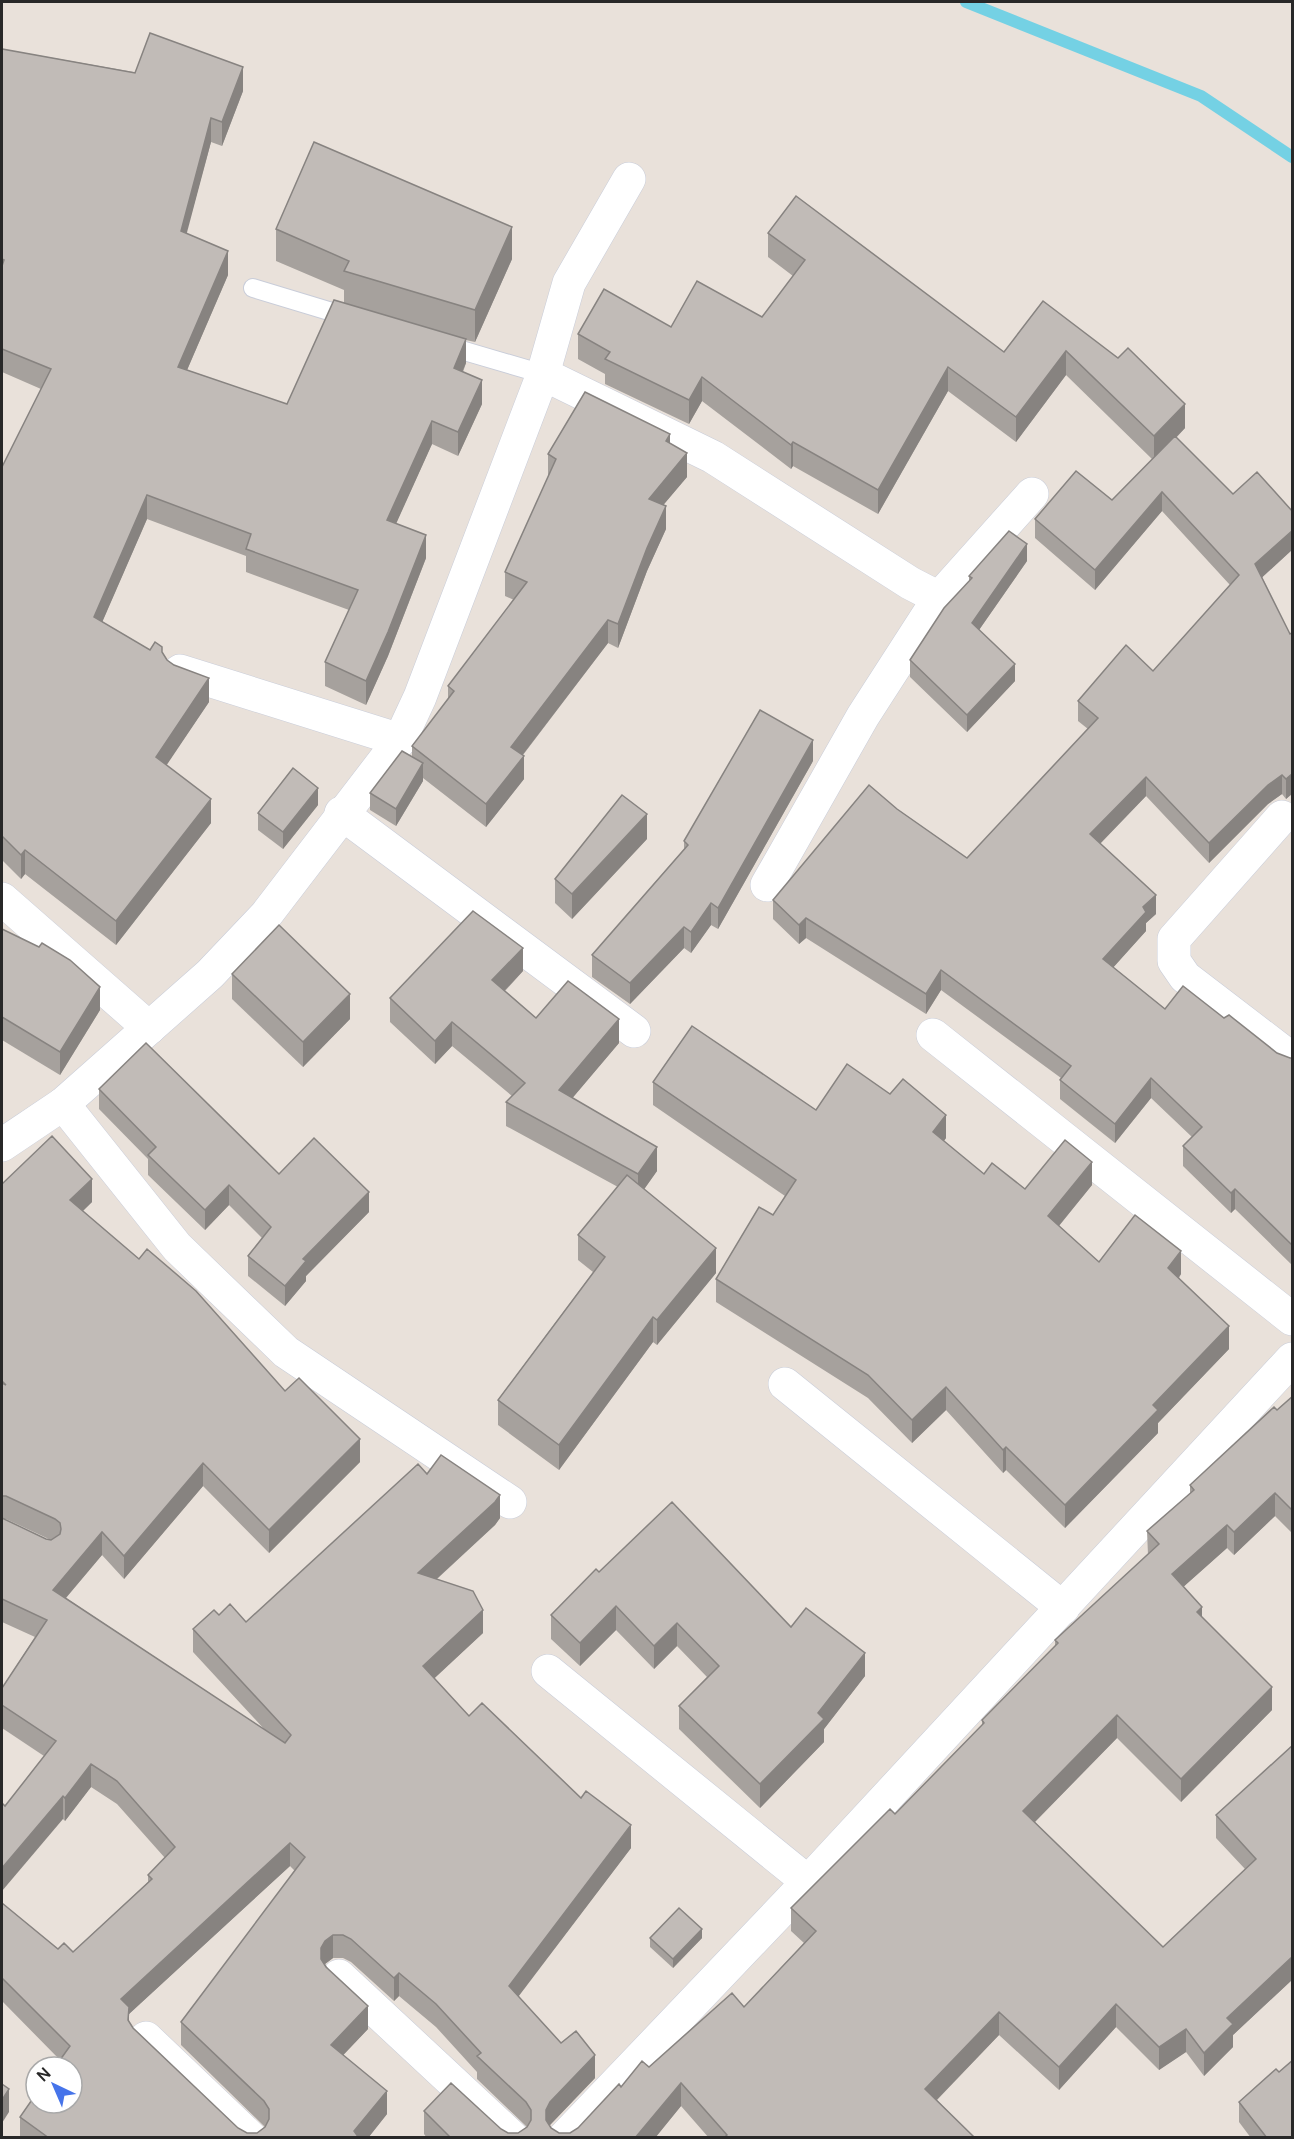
<svg xmlns="http://www.w3.org/2000/svg" width="1294" height="2139" font-family="Manrope,sans-serif">
	<rect width="100%" height="100%" fill="#e9e1da"/>
	<g fill="none" stroke-linecap="round" stroke-linejoin="round">
		<path stroke="#74d1e4" stroke-width="12" d="M966,2L1201,96L1292,157"/>
		<g stroke="#c9cdd9" stroke-width="20">
			<g id="service">
				<path d="M253,288L352,318"/>
				<path d="M444,345L543,374"/>
			</g>
		</g>
		<g stroke="#c9cdd9" stroke-width="34">
			<g id="minor">
				<path d="M543,374L713,457L910,583L939,598"/>
				<path d="M180,671L400,740"/>
				<path d="M341,813L634,1031"/>
				<path d="M1282,817L1174,939V961L1185,977L1292,1059"/>
				<path d="M767,885L863,716L939,598L1032,494"/>
				<path d="M2,899L149,1028"/>
				<path d="M933,1035L1292,1319"/>
				<path d="M63,1104L177,1247L286,1352L510,1502"/>
				<path d="M2,1145L63,1104L210,974L266,915L400,740L420,697L543,374L569,283L629,179"/>
				<path d="M785,1384L1063,1608"/>
				<path d="M548,1671L808,1882"/>
				<path d="M339,1976L513,2138"/>
				<path d="M146,2038L251,2138"/>
				<path d="M564,2138L808,1882L1292,1359"/>
			</g>
		</g>
		<use href="#service" stroke="#fff" stroke-width="18"/>
		<use href="#minor" stroke="#fff" stroke-width="33"/>
	</g>
	<g fill="#a6a19d" fill-rule="evenodd">
		<path d="M2,49L243,91L222,146L211,142L186,233L228,275L187,370L287,404L344,303V290L276,261V229L512,259L475,342L466,340V363L463,372L482,404L458,456L432,444L396,523L426,558L388,656L366,705L325,686V662L349,610L246,572V556L147,519L102,622L150,650L162,652L167,660L209,702L166,765L211,823L116,945L25,874L21,879L2,860V467L41,389L2,372Z"/>
		<path d="M768,233L1004,352L1043,301L1185,428L1176,438L1233,494L1293,512V549L1262,577L1290,634L1293,632V793L1286,799L1282,794L1268,804L1209,863L1146,796L1100,844L1156,914L1146,923V931L1113,967L1165,1009L1224,1018L1277,1053L1290,1058H1293V1266L1235,1209L1231,1213L1183,1166V1146L1192,1137L1151,1098L1115,1143L1060,1099V1080L1061,1078L941,990L926,1014L806,938L799,944L773,919V900L897,809L967,858L1088,729L1078,721V701L1153,671L1230,585L1162,511L1095,590L1035,538V519L1112,500L1152,459L1066,375L1016,442L948,391L878,514L793,466L791,469L702,401L689,424L605,384V374L578,359V334L671,327L762,317L793,276L768,257Z"/>
		<path d="M670,443L687,477L663,505L666,529L647,571L618,648L608,643L523,755L524,779L486,827L423,778V781L396,826L370,810V793L412,756V746L448,699V686L514,600L505,596V572L548,478V454Z"/>
		<path d="M1027,561L979,630L1015,681L967,732L910,677V660L969,582V576Z"/>
		<path d="M813,761L718,929L711,925L691,953L684,948L630,1004L592,977V955L684,849V841Z"/>
		<path d="M318,805L283,849L258,830V813Z"/>
		<path d="M647,839L572,919L555,903V879Z"/>
		<path d="M2,929L100,1010L60,1075L2,1040Z"/>
		<path d="M523,971L505,991L536,1018L619,1043L572,1098L657,1171L644,1189L716,1273L657,1345L653,1342L559,1470L498,1425V1400L593,1272L578,1260V1235L618,1187L506,1126V1102L512,1096L452,1046L435,1064L390,1022V998Z"/>
		<path d="M232,974L350,1019L303,1067L232,999Z"/>
		<path d="M653,1082L816,1110L946,1138L944,1141L984,1174L1025,1189L1092,1185L1059,1226L1099,1262L1181,1274L1179,1278L1229,1349L1158,1423V1433L1065,1528L1006,1470L1003,1473L946,1410L912,1443L868,1398L716,1302V1279L773,1215L785,1196L653,1105Z"/>
		<path d="M99,1089L279,1174L369,1212L306,1276V1281L285,1306L248,1276V1256L262,1238L229,1205L205,1230L148,1175V1159L99,1109Z"/>
		<path d="M2,1184L92,1202L83,1211L285,1391L360,1462L269,1553L203,1486L124,1579L102,1555L66,1598L265,1730L193,1652V1629L219,1615L246,1622L427,1474L500,1518L495,1525L437,1579L483,1633L434,1678L469,1716L631,1848L518,1996L561,2043L595,2078L550,2125V2126L551,2128L559,2133H570L578,2128L621,2087L649,2067L744,2007L804,1943L791,1931V1908L895,1814L982,1725V1720L1055,1646V1640L1148,1555L1147,1531L1190,1494V1485L1293,1396V1534L1275,1516L1234,1555L1227,1548L1183,1587L1202,1618L1272,1710L1181,1802L1117,1738L1035,1822L1163,1947L1245,1869L1216,1838V1815L1293,1745V1979L1233,2035V2047L1204,2076L1186,2052L1159,2070L1116,2027L1059,2090L999,2035L937,2100L975,2138H709L681,2106L655,2138H427L424,2134V2111L501,2129L508,2133H518L527,2127L477,2079V2072L436,2027L399,1996L394,2001L351,1962L343,1958H333L325,1964L368,2029L343,2055L387,2114L368,2138H20V2117L60,2060L2,2001V1903L58,1949L73,1952L148,1882V1875L165,1858L117,1804L91,1787L65,1821L63,1819L5,1806L44,1756L2,1728V1688L35,1637L2,1622ZM3,1519H6L51,1540L46,1539ZM290,1866L295,1871L181,2022V2045L265,2127L257,2133H247L238,2128L133,2028L129,2022V2014Z"/>
		<path d="M599,1572L791,1627L865,1676L824,1729V1742L760,1808L679,1729V1706L707,1677L677,1646L654,1669L616,1630L580,1666L551,1639V1615Z"/>
		<path d="M650,1938H702L673,1968L650,1947Z"/>
		<path d="M1279,2072L1293,2138H1251L1239,2122V2102Z"/>
	</g>
	<g fill="#878380">
		<path d="M243,67V91L222,146V122Z"/>
		<path d="M211,118V142L181,255V231Z"/>
		<path d="M512,227V259L475,342V310Z"/>
		<path d="M228,251V275L178,391V367Z"/>
		<path d="M466,339V363L454,391V368Z"/>
		<path d="M1066,351V375L1016,442V417Z"/>
		<path d="M948,367V391L878,514V490Z"/>
		<path d="M702,377V401L689,424V400Z"/>
		<path d="M482,380V404L458,456V432Z"/>
		<path d="M1185,404V428L1154,460V436Z"/>
		<path d="M432,421V444L387,544V520Z"/>
		<path d="M670,434V457L666,441Z"/>
		<path d="M793,442V466L791,469V445Z"/>
		<path d="M687,453V477L649,522V499Z"/>
		<path d="M1162,492V511L1095,590V570Z"/>
		<path d="M147,495V519L94,641V617Z"/>
		<path d="M666,506V529L647,571L618,648V624L647,548Z"/>
		<path d="M1293,530V549L1255,584V564Z"/>
		<path d="M426,535V558L388,656L366,705V681Z"/>
		<path d="M1027,544V561L972,640V623Z"/>
		<path d="M608,620V643L511,770V747Z"/>
		<path d="M1015,664V681L967,732V715Z"/>
		<path d="M209,678V702L156,781V757Z"/>
		<path d="M813,740V761L718,929V908Z"/>
		<path d="M524,756V779L486,827V804Z"/>
		<path d="M423,763V781L396,826V809Z"/>
		<path d="M1293,773V793L1286,799V779Z"/>
		<path d="M1282,775V794L1268,804L1209,863V843L1268,785Z"/>
		<path d="M1146,777V796L1090,854V834Z"/>
		<path d="M318,788V805L283,849V832Z"/>
		<path d="M211,799V823L116,945V921Z"/>
		<path d="M647,814V839L572,919V894Z"/>
		<path d="M25,850V874L21,879V855Z"/>
		<path d="M1156,895V914L1146,923V931L1103,979V959L1143,907Z"/>
		<path d="M711,903V925L691,953V932Z"/>
		<path d="M806,918V938L799,944V925Z"/>
		<path d="M684,927V948L630,1004V983Z"/>
		<path d="M523,948V971L492,1004V980Z"/>
		<path d="M941,970V990L926,1014V994Z"/>
		<path d="M100,987V1010L60,1075V1052Z"/>
		<path d="M350,994V1019L303,1067V1042Z"/>
		<path d="M619,1019V1043L559,1114V1090Z"/>
		<path d="M452,1022V1046L435,1064V1041Z"/>
		<path d="M1151,1078V1098L1115,1143V1124Z"/>
		<path d="M946,1115V1138L933,1155V1132Z"/>
		<path d="M657,1147V1171L638,1198V1174Z"/>
		<path d="M1092,1162V1185L1048,1239V1216Z"/>
		<path d="M92,1179V1202L70,1223V1200Z"/>
		<path d="M229,1185V1205L205,1230V1210Z"/>
		<path d="M1235,1189V1209L1231,1213V1193Z"/>
		<path d="M369,1192V1212L306,1276V1281L285,1306V1286L303,1259Z"/>
		<path d="M716,1248V1273L657,1345V1320Z"/>
		<path d="M1181,1251V1274L1168,1291V1268Z"/>
		<path d="M653,1317V1342L559,1470V1445Z"/>
		<path d="M1229,1326V1349L1158,1423V1433L1065,1528V1505L1153,1405Z"/>
		<path d="M946,1387V1410L912,1443V1420Z"/>
		<path d="M360,1439V1462L269,1553V1530Z"/>
		<path d="M1006,1447V1470L1003,1473V1450Z"/>
		<path d="M203,1463V1486L124,1579V1556Z"/>
		<path d="M1275,1493V1516L1234,1555V1532Z"/>
		<path d="M500,1495V1518L495,1525L418,1596V1573Z"/>
		<path d="M1227,1525V1548L1172,1597V1574Z"/>
		<path d="M102,1532V1555L53,1613V1590Z"/>
		<path d="M616,1606V1630L580,1666V1643Z"/>
		<path d="M1202,1607V1630L1197,1612Z"/>
		<path d="M483,1610V1633L423,1689V1666Z"/>
		<path d="M677,1623V1646L654,1669V1646Z"/>
		<path d="M865,1653V1676L824,1729V1742L760,1808V1784L818,1713Z"/>
		<path d="M1272,1687V1710L1181,1802V1779Z"/>
		<path d="M1117,1715V1738L1023,1834V1811Z"/>
		<path d="M91,1764V1787L65,1821V1798Z"/>
		<path d="M63,1796V1819L2,1891V1868Z"/>
		<path d="M631,1825V1848L509,2009V1986Z"/>
		<path d="M290,1843V1866L129,2014V2030L121,1999Z"/>
		<path d="M702,1929V1938L673,1968V1959Z"/>
		<path d="M333,1935V1958L325,1964L321,1971V1948L325,1941Z"/>
		<path d="M1293,1956V1979L1233,2035V2047L1204,2076V2053L1227,2018Z"/>
		<path d="M399,1973V1996L394,2001V1978Z"/>
		<path d="M1116,2004V2027L1059,2090V2067Z"/>
		<path d="M368,2006V2029L331,2068V2045Z"/>
		<path d="M999,2012V2035L925,2112V2089Z"/>
		<path d="M1186,2029V2052L1159,2070V2047Z"/>
		<path d="M595,2055V2078L550,2125L546,2133V2110L550,2102Z"/>
		<path d="M681,2083V2106L655,2138H635Z"/>
		<path d="M9,2089V2112L2,2123V2100Z"/>
		<path d="M387,2091V2114L368,2138H354V2131Z"/>
	</g>
	<g fill="#c1bbb7" stroke="#878380" stroke-width="1.5" fill-rule="evenodd">
		<path d="M150,33L243,67L222,122L211,118L181,231L228,251L178,367L287,404L334,300L466,339L454,368L482,380L458,432L432,421L387,520L426,535L388,632L366,681L325,662L358,590L246,549L251,534L147,495L94,617L150,650L155,642L162,647V652L167,660L174,665L209,678L156,757L211,799L116,921L25,850L21,855L2,836V467L51,369L2,349V266L4,260L2,259V49L135,73Z"/>
		<path d="M314,142L512,227L475,310L344,271L349,261L276,229Z"/>
		<path d="M796,196L1004,352L1043,301L1118,358L1128,348L1185,404L1154,436L1066,351L1016,417L948,367L878,490L793,442L791,445L702,377L689,400L605,359L610,352L578,334L604,289L671,327L697,281L762,317L805,260L768,233Z"/>
		<path d="M585,392L670,434L666,441L687,453L649,499L666,506L647,548L618,624L608,620L511,747L524,756L486,804L412,746L454,691L448,686L527,582L505,572L556,459L548,454Z"/>
		<path d="M1175,436L1233,494L1257,472L1293,512V530L1255,564L1290,634L1293,632V773L1286,779L1282,775L1268,785L1209,843L1146,777L1090,834L1156,895L1143,907L1146,912L1103,959L1165,1009L1183,986L1224,1018L1229,1015L1277,1053L1290,1058H1293V1246L1235,1189L1231,1193L1183,1146L1202,1127L1151,1078L1115,1124L1060,1080L1071,1066L941,970L926,994L806,918L799,925L773,900L869,785L897,809L967,858L1098,718L1078,701L1126,645L1153,671L1239,575L1162,492L1095,570L1035,519L1076,471L1112,500Z"/>
		<path d="M1009,531L1027,544L972,623L1015,664L967,715L910,660L944,608L972,578L969,576Z"/>
		<path d="M760,710L813,740L718,908L711,903L691,932L684,927L630,983L592,955L688,845L684,841Z"/>
		<path d="M402,751L423,763L396,809L370,793Z"/>
		<path d="M293,768L318,788L283,832L258,813Z"/>
		<path d="M622,795L647,814L572,894L555,879Z"/>
		<path d="M473,911L523,948L492,980L536,1018L568,981L619,1019L559,1090L657,1147L638,1174L506,1102L525,1083L452,1022L435,1041L390,998Z"/>
		<path d="M279,925L350,994L303,1042L232,974Z"/>
		<path d="M2,929L39,947L42,943L70,960L100,987L60,1052L2,1017Z"/>
		<path d="M692,1026L816,1110L847,1064L890,1094L903,1079L946,1115L933,1132L984,1174L992,1163L1025,1189L1065,1140L1092,1162L1048,1216L1099,1262L1135,1215L1181,1251L1168,1268L1229,1326L1153,1405L1158,1410L1065,1505L1006,1447L1003,1450L946,1387L912,1420L868,1375L716,1279L759,1207L773,1215L796,1180L653,1082Z"/>
		<path d="M146,1043L279,1174L314,1138L369,1192L303,1259L306,1261L285,1286L248,1256L271,1227L229,1185L205,1210L148,1155L156,1147L99,1089Z"/>
		<path d="M52,1136L92,1179L70,1200L139,1259L147,1249L196,1291L285,1391L299,1378L360,1439L269,1530L203,1463L124,1556L102,1532L53,1590L285,1743L291,1735L193,1629L214,1610L219,1615L230,1604L246,1622L418,1464L427,1474L441,1455L500,1495L495,1502L418,1573L473,1591L483,1610L423,1666L469,1716L482,1703L581,1798L586,1791L631,1825L509,1986L561,2043L576,2031L595,2055L550,2102L546,2110V2120L551,2128L559,2133H570L578,2128L619,2084L621,2087L642,2061L649,2067L732,1993L744,2007L816,1931L791,1908L890,1809L895,1814L984,1723L982,1720L1058,1643L1055,1640L1159,1544L1147,1531L1194,1490L1190,1485L1274,1407L1277,1410L1293,1396V1511L1275,1493L1234,1532L1227,1525L1172,1574L1202,1607L1197,1612L1272,1687L1181,1779L1117,1715L1023,1811L1163,1947L1256,1859L1216,1815L1293,1745V1956L1227,2018L1233,2024L1204,2053L1186,2029L1159,2047L1116,2004L1059,2067L999,2012L925,2089L975,2138H724L727,2135L681,2083L635,2138H451L424,2111L451,2083L501,2129L508,2133H518L527,2127L531,2120V2110L526,2102L477,2056L481,2053L436,2004L399,1973L394,1978L351,1939L343,1935H333L325,1941L321,1948V1959L326,1967L368,2006L331,2045L387,2091L354,2131L359,2138H49L20,2117L36,2094V2103H72V2067H55L70,2046L2,1978V1903L58,1949L64,1943L73,1952L152,1879L148,1875L175,1847L117,1781L91,1764L65,1798L63,1796L2,1868V1803L5,1806L56,1741L2,1705V1688L47,1620L2,1599V1518L46,1539L51,1540L60,1534L61,1529L60,1523L55,1519L6,1496H2V1383L6,1385L2,1381V1184ZM290,1843L305,1857L181,2022L264,2101L269,2109V2119L265,2127L257,2133H247L238,2128L133,2028L128,2020L129,2007L121,1999Z"/>
		<path d="M627,1175L716,1248L657,1320L653,1317L559,1445L498,1400L605,1257L578,1235Z"/>
		<path d="M672,1502L791,1627L806,1608L865,1653L818,1713L824,1719L760,1784L679,1706L719,1666L677,1623L654,1646L616,1606L580,1643L551,1615L596,1569L599,1572Z"/>
		<path d="M679,1908L702,1929L673,1959L650,1938Z"/>
		<path d="M1293,2060V2138H1267L1239,2102L1276,2069L1279,2072Z"/>
		<path d="M2,2084L9,2089L2,2100Z"/>
	</g>
	<rect width="1294" height="2139" fill="none" stroke="#282828" stroke-width="6"/>
	<g transform="translate(54 2085) rotate(316)"><circle r="28" fill="#ffffff" stroke="#a9a9a9" stroke-width="1.5"/>
	<path d="M0-4.5L10 22L0 15L-10 22Z" fill="#4674ea"/>
	<text y="-9" font-size="16" font-weight="bold" text-anchor="middle" fill="#282828">N</text>
	</g>
</svg>
